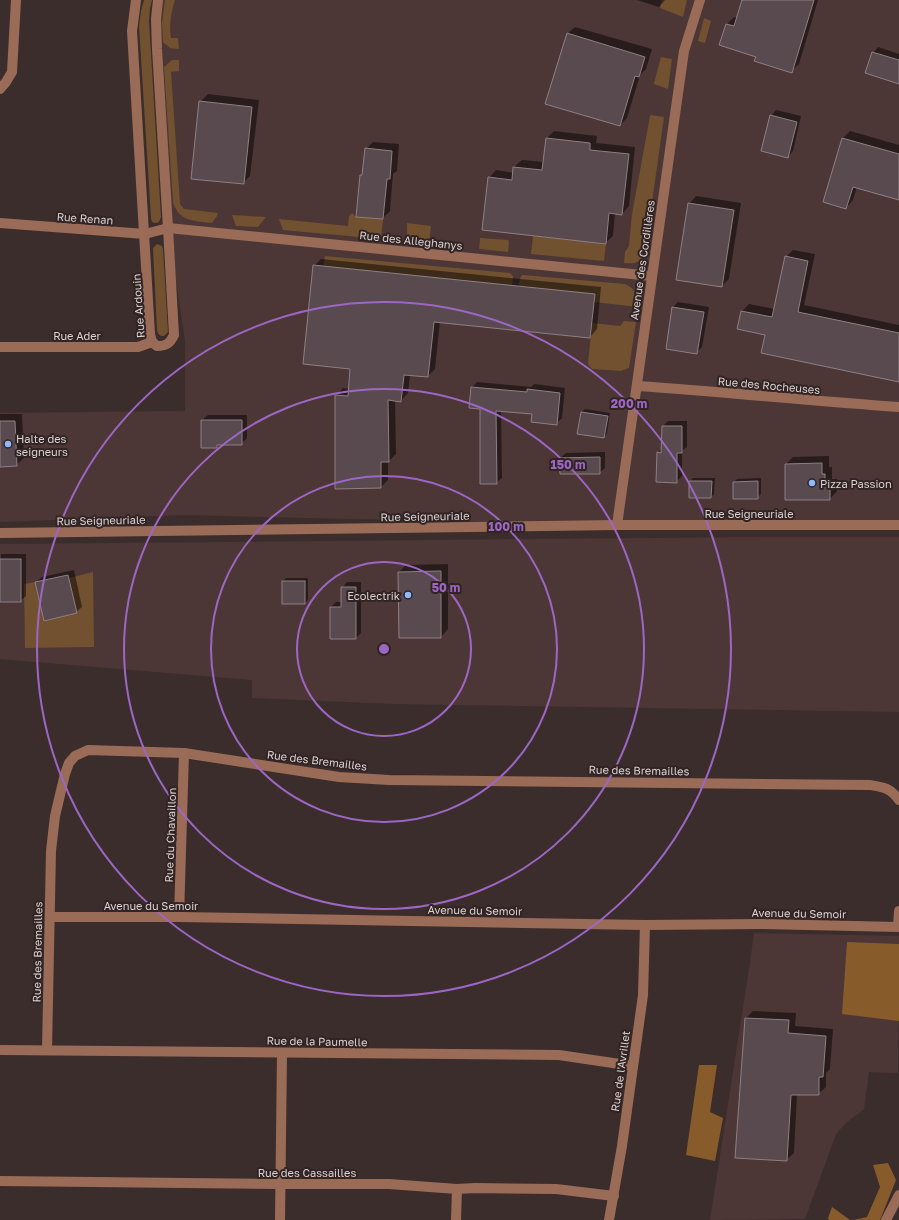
<svg xmlns="http://www.w3.org/2000/svg" width="899" height="1220" font-family="'Golos Text',sans-serif">
	<rect width="100%" height="100%" fill="#3c2d2d"/>
	<g fill="#4c3736">
		<path d="M158,0H899V525H617L183,515L0,522V413L185,411V340L168,228Z"/>
		<path d="M767,537H899V712L394,704L252,698V680L0,659V544Z"/>
		<path d="M754,933L899,936L898,1073L869,1072L864,1109L846,1123L836,1134L805,1219L710,1220L750,963Z"/>
	</g>
	<g fill="#71512f">
		<path d="M144,0H152L150,8L149,21L161,217L159,222C155,224 151,223 151,218L139,26L141,11Z"/>
		<path d="M165,0H175C171,12 169,25 171,38H178L179,49L170,48L163,42L162,23Z"/>
		<path d="M662,0H687L683,17L660,8Z"/>
		<path d="M704,18L711,21L705,43L698,41Z"/>
		<path d="M661,57L672,59L668,89L654,84V83Z"/>
		<path d="M172,60H179V71L171,72L180,204L184,209L218,213L217,216L212,223C195,221 179,222 173,202L164,67Z"/>
		<path d="M651,115L664,117L645,252C642,263 634,264 624,263L625,252L629,246L632,214L650,116Z"/>
		<path d="M352,213L356,217L383,219L381,239L283,230L279,219L348,226L349,216Z"/>
		<path d="M232,215L266,217L258,227L236,226Z"/>
		<path d="M407,223L431,226L429,244L407,242Z"/>
		<path d="M533,236L606,244L604,261L531,254Z"/>
		<path d="M480,238L508,240L509,242L508,252L479,249Z"/>
		<path d="M157,244L162,246L163,249L168,332L164,336C159,336 158,334 157,330L153,248Z"/>
		<path d="M325,256L510,273L513,276L512,286L323,267Z"/>
		<path d="M523,275L625,284C636,289 638,296 638,307L594,302L518,287L521,276Z"/>
		<path d="M624,321L636,322L629,368L621,371L592,369L588,364L592,323L620,326Z"/>
		<path d="M93,572L94,647L25,648L24,584L35,582L44,621L77,613L69,578Z"/>
	</g>
	<g fill="#885c2a">
		<path d="M847,942L899,944V1021L842,1014Z"/>
		<path d="M699,1065H717L710,1112L723,1118L715,1161L686,1155Z"/>
		<path d="M888,1163L896,1180L880,1220H854L867,1217L880,1187L873,1165Z"/>
		<path d="M832,1207L850,1220H829L828,1218Z"/>
	</g>
	<g fill="#0007">
		<path d="M637,0H665L659,7Z"/>
		<path d="M743,0H818L799,64L791,71L757,56L727,24L734,17L737,18Z"/>
		<path d="M575,27L652,49L646,69L640,75L627,118L620,125L567,34Z"/>
		<path d="M878,47L899,54V82L873,53Z"/>
		<path d="M208,94L259,100L250,176L243,183L200,102Z"/>
		<path d="M776,110L801,116L793,151L788,157L771,116Z"/>
		<path d="M554,131L597,136L596,143L635,147L629,206L622,214L615,213L613,236L605,243L489,178L496,170L514,173V167L522,160L544,162L547,138Z"/>
		<path d="M850,131L899,145V199L857,187L853,200L846,208L825,202L843,138Z"/>
		<path d="M373,142L399,144L397,171L393,174L390,211L383,218L361,175L364,172L366,149Z"/>
		<path d="M696,196L741,203L729,279L722,286L689,204Z"/>
		<path d="M793,250L815,254L804,305L899,325V381L766,335L742,311L749,304L775,309L786,257Z"/>
		<path d="M321,259L601,287L597,329L590,337L440,321L435,369L428,376L410,374L408,393L401,401L395,400L396,454L388,462V480L381,487L336,396L343,388L349,389L351,368L314,266Z"/>
		<path d="M678,302L709,307L702,347L697,352L673,307Z"/>
		<path d="M477,382L531,387L534,384L565,388L562,418L556,424L533,413L501,410L502,478L496,483L481,408L472,387Z"/>
		<path d="M585,409L610,413L607,433L604,437L581,413Z"/>
		<path d="M0,414H22L24,458L16,465L0,466Z"/>
		<path d="M208,415H247V438L241,444H220L217,447H202V420Z"/>
		<path d="M668,421H687V447L682,451V476L676,482L658,453L662,448L663,426Z"/>
		<path d="M605,452V468L599,473H561L560,458L566,453Z"/>
		<path d="M829,456V467H832V479H837V491L830,499L786,464L793,457Z"/>
		<path d="M693,478H715L714,494L711,497H690V481Z"/>
		<path d="M761,478V494L757,498L734,482L737,479Z"/>
		<path d="M1,554H26V596L20,601H0Z"/>
		<path d="M448,564V629L441,637L399,572L406,565Z"/>
		<path d="M74,570L82,607L76,612L36,582L42,577Z"/>
		<path d="M286,578H308V600L305,603L283,581Z"/>
		<path d="M347,582H361V633L356,638L331,607L336,602H342V588Z"/>
		<path d="M753,1011L796,1013L795,1026L833,1029L830,1069L826,1073V1087L818,1094H797L794,1153L786,1160L746,1018Z"/>
	</g>
	<g fill="#594a4f" stroke="#8f7f84">
		<path d="M742,0H814L792,73L754,61L756,57L719,45L726,24L734,26Z"/>
		<path d="M567,33L645,57L639,77L635,76L620,126L545,104Z"/>
		<path d="M872,52L899,60V84L865,73Z"/>
		<path d="M199,101L252,107L244,184L191,179Z"/>
		<path d="M770,115L797,122L788,158L761,151Z"/>
		<path d="M546,138L590,143V150L629,154L622,215L609,213L606,244L482,230L488,177L512,180L513,167L542,170Z"/>
		<path d="M842,138L899,154V200L853,187L846,209L823,202Z"/>
		<path d="M365,148L392,151L390,179H387L383,219L356,217L360,175H362Z"/>
		<path d="M688,203L734,210L722,287L676,280Z"/>
		<path d="M785,256L808,261L798,312L899,333V382L761,353L765,335L737,329L741,311L772,317Z"/>
		<path d="M313,265L595,294L590,338L434,322L428,377L404,375L401,402L388,400L389,462H381V488L335,489V395L348,396L350,369L303,364Z"/>
		<path d="M672,307L704,312L697,354L666,349Z"/>
		<path d="M471,387L527,392V389L560,393L557,425L531,422L532,414L496,411L497,484H480V409L469,408Z"/>
		<path d="M581,412L608,416L604,438L577,434Z"/>
		<path d="M201,420H242V445H217V448H201Z"/>
		<path d="M0,421H15L17,466L0,467Z"/>
		<path d="M662,426H682V453H677V483L656,482L657,452L661,453Z"/>
		<path d="M600,457V474H560L559,458Z"/>
		<path d="M822,463V474H825V486H830V500H785V464Z"/>
		<path d="M689,481H712L711,498H689Z"/>
		<path d="M758,481V499H733V482Z"/>
		<rect x="0" y="559" width="21" height="43"/>
		<path d="M441,571V638H399L398,572Z"/>
		<path d="M68,575L77,613L44,621L35,582Z"/>
		<rect x="282" y="581" width="23" height="23"/>
		<path d="M341,587H356V639H330V607H341Z"/>
		<path d="M745,1018L789,1020L788,1033L826,1036L823,1077H819V1095H791L787,1161L735,1158Z"/>
	</g>
	<g fill="none" stroke-linecap="round" stroke-linejoin="round">
		<g stroke="#9a6c58" stroke-width="10">
			<path d="M136,0L132,31L150,334L152,342L157,346C167,346 170,343 174,335L168,228L157,49L156,19L158,0"/>
			<path d="M0,89L6,82L12,72L16,0"/>
			<path d="M0,223L145,234L168,228L652,276"/>
			<path d="M0,347H138L152,342"/>
			<path d="M638,386C725,392 812,401 899,407"/>
			<path d="M617,525L684,51L700,0"/>
			<path d="M0,533L617,525H899"/>
			<path d="M50,917H179L645,925L762,924L899,927"/>
			<path d="M179,917L184,753"/>
			<path d="M898,927L899,911"/>
			<path d="M0,1050L559,1055L633,1066"/>
			<path d="M47,1050L51,851L55,816L65,774L69,763L75,756L88,750L184,753L339,777L389,780L870,785C883,787 891,788 899,800"/>
			<path d="M0,1181L280,1184H389L457,1189L475,1188L556,1189L614,1196"/>
			<path d="M280,1220L282,1053"/>
			<path d="M456,1220L457,1189"/>
			<path d="M609,1220L622,1146L643,995L645,925"/>
			<path d="M886,1220L899,1195"/>
		</g>
	</g>
	<g fill="none" stroke="#9d66c5" stroke-width="2">
		<circle cx="384" cy="649" r="87"/>
		<circle cx="384" cy="649" r="173"/>
		<circle cx="384" cy="649" r="260"/>
		<circle cx="384" cy="649" r="347"/>
	</g>
	<g fill="#91b8fd" stroke="#312423" stroke-width="1.5">
		<circle cx="8" cy="444" r="4"/>
		<circle cx="812" cy="483" r="4"/>
		<circle cx="408" cy="595" r="4"/>
	</g>
	<g text-anchor="middle" dominant-baseline="central" stroke-width="4" stroke-linejoin="round" paint-order="stroke">
		<g font-size="11" fill="#dbd1d1" stroke="#312423">
			<text transform="translate(85 218) rotate(4)">Rue Renan</text>
			<text transform="translate(411 240) rotate(6)">Rue des Alleghanys</text>
			<text transform="translate(642 260) rotate(-82)">Avenue des Cordillères</text>
			<text transform="translate(138 306) rotate(-94)">Rue Ardouin</text>
			<text x="77" y="335">Rue Ader</text>
			<text transform="translate(769 385) rotate(5)">Rue des Rocheuses</text>
			<text x="749" y="513">Rue Seigneuriale</text>
			<text transform="translate(425 516) rotate(-1)">Rue Seigneuriale</text>
			<text transform="translate(101 520) rotate(-1)">Rue Seigneuriale</text>
			<text transform="translate(317 760) rotate(7)">Rue des Bremailles</text>
			<text transform="translate(639 770) rotate(1)">Rue des Bremailles</text>
			<text transform="translate(170 835) rotate(-88)">Rue du Chavaillon</text>
			<text x="151" y="905">Avenue du Semoir</text>
			<text transform="translate(475 910) rotate(1)">Avenue du Semoir</text>
			<text transform="translate(799 913) rotate(1)">Avenue du Semoir</text>
			<text transform="translate(37 952) rotate(-89)">Rue des Bremailles</text>
			<text transform="translate(317 1041) rotate(1)">Rue de la Paumelle</text>
			<text transform="translate(620 1071) rotate(-82)">Rue de l'Avrillet</text>
			<text x="307" y="1172">Rue des Cassailles</text>
		</g>
		<g font-size="11" fill="#dbd1d1" stroke="#312423" text-anchor="start">
			<text x="16" y="438">Halte des<tspan x="16" dy="13">seigneurs</tspan></text>
			<text x="820" y="483">Pizza Passion</text>
			<text x="400" y="595" text-anchor="end">Ecolectrik</text>
		</g>
	</g>
	<circle cx="384" cy="649" r="6" fill="#9d66c5" stroke="#312423" stroke-width="2"/>
	<g font-size="12" text-anchor="middle" font-weight="bold" fill="#9d66c5" stroke="#312423" stroke-width="4" stroke-linejoin="round" paint-order="stroke">
		<text x="629" y="408">200 m</text>
		<text x="568" y="469">150 m</text>
		<text x="506" y="531">100 m</text>
		<text x="446" y="592">50 m</text>
	</g>
</svg>
